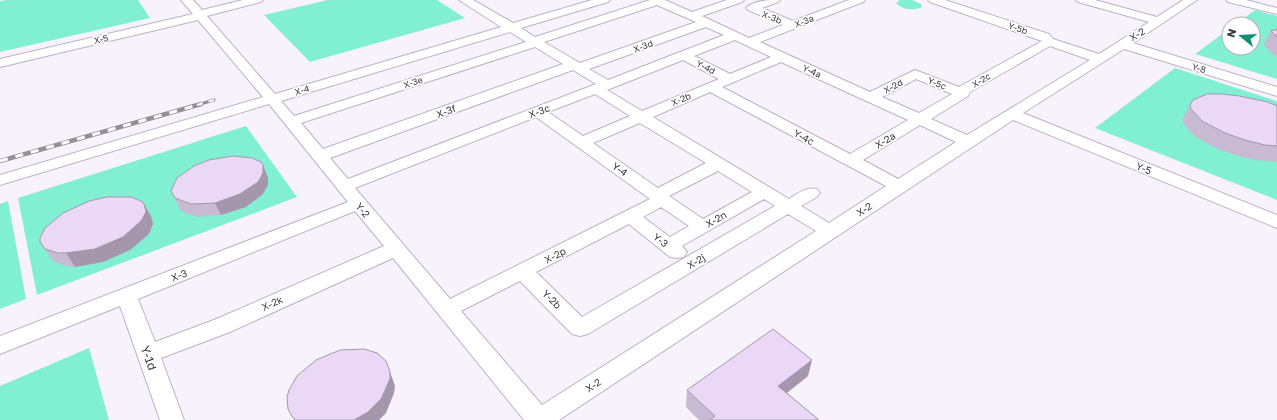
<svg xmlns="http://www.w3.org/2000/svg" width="1277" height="420" font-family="'Golos Text',sans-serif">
	<rect width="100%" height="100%" fill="#f8f2fc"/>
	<g fill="#81efd1">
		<path d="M7,0H138L150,18L0,52V1Z"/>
		<path d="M328,0H437L465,18L310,62L264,15Z"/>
		<path d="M900,0H912L921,4L922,7C914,11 902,10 896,3Z"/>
		<path d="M1255,10L1277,16V79L1195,54L1229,29V48H1253V24H1236Z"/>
		<path d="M1175,68L1277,101V200L1095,128Z"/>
		<path d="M246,126L297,197L37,295L18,198Z"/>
		<path d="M8,201L26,299L0,309V204Z"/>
		<path d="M89,348L109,420H0V386Z"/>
	</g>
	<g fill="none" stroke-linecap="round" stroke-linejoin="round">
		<g stroke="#beb0c7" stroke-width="2">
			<g id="minor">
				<path d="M181,0H193L202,10L243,0H263L261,2L207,16L275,94L501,27L459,0H473L513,23L592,0H610L608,2L521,28L535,37L650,0H665L692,12L727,0H744L742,2L702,16L749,38L783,25L748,10L746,8C754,0 769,0 780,0L778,2L762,8L793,21L849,0H865L863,2L760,42L870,92L915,70L959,87L1042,41L930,2L928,0H945L1049,34L1053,39L1099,54L1149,22L1078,2L1076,0H1095L1157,17L1183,0H1197L1133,43L1277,87V96L1124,49L1023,113L1277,215V228L1013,120L559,420H524L393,258L230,332L161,358L184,420H160L120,306L0,354V336L348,202L269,104L0,185V175L263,97L198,20L0,67V59L193,14ZM657,5L696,22L580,63L544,42ZM706,27L724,35L608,80L589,69ZM510,32L526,42L294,116L281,101ZM735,40L771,57L730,74L694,56ZM1050,46L1090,60L967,135L931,119L968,96L970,92ZM535,47L563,64L323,149L301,123ZM683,60L719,79L642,111L607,90ZM781,62L908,120L850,154L722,87ZM573,70L596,84L348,179L330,158ZM916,79L952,94L919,113L882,97ZM710,92L886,186L829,223L801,206L817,197L820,193L817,189C806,187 798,193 789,199L653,117ZM595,94L630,116L583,136L548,112ZM536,117L650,199L450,299L355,188ZM640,123L706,163L658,188L593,143ZM920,125L956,142L898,179L863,160ZM718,171L752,192L703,219L669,196ZM764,199L775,206L582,317L536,272L629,224L670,257L677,258L684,257L687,252L682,246ZM661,207L689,226L670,237L643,217ZM355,211L384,246L214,320L155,342L138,299ZM788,214L816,231L542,405L461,311L520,281L572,334L580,336L588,334Z"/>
				<path d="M1226,0H1246L1277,8V14L1228,2Z"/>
			</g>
		</g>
		<use href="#minor" fill="#fff" fill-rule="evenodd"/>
		<g stroke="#958f99" stroke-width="3">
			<path id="rail-far1" d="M197,105L214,100"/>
		</g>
		<g stroke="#958f99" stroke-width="4.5">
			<path id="rail" d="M0,161L201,104"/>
		</g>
		<use href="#rail-far1" stroke="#fff" stroke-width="2" stroke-dasharray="6" stroke-linecap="butt"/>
		<use href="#rail" stroke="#fff" stroke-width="3" stroke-dasharray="8" stroke-linecap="butt"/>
	</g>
	<g fill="#c9bad4">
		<path d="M1277,29V57L1271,53L1264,44L1271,31Z"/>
		<path d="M1193,100L1277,106V162L1256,160L1235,155L1216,148L1194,136L1183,123L1182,120Z"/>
		<path d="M263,165L268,178V185L263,194L246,207L221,215L197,217L181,211L171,191Z"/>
		<path d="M144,204L151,216L153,224L149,234L130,250L103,262L75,267L67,266L54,262L40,242Z"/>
		<path d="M808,376L787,393L819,420H699L686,407L687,390Z"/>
	</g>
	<g fill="#a497ac">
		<path d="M263,165L268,178V185L263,194L246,207L221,215L215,203Z"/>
		<path d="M144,204L151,216L153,224L149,234L130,250L103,262L75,267L66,253Z"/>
		<path d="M812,360L808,376L774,403L778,386Z"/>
		<path d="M390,372L395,386L394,393L386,413L379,420H354Z"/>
	</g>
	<g fill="#ead8f6" stroke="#a497ac">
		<path d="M1277,29V37L1271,31Z"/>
		<path d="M1207,94H1222L1239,96L1268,102L1277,106V146L1265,145L1245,140L1225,133L1202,121L1191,109L1190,105L1193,100Z"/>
		<path d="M233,156L252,158L261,162L263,165V173L258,182L240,194L215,203L191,204L175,198L171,191L177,178L194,166L209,160Z"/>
		<path d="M107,197H131L141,201L144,204L146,212L141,221L123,237L95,249L66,253H58L45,249L40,242V238L45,228L63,213L89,201Z"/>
		<path d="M773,329L812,360L778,386L819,420H710L715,416L687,390Z"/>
		<path d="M364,349L377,353L386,361L390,372V379L381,399L368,412L354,420H295L291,415L288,409L287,397L289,390L297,376L316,360L340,350Z"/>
	</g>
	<g text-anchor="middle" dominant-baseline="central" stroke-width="3.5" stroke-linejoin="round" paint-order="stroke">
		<g font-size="9" fill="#3f3943" stroke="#fff">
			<text transform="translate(772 17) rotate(22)">X-3b</text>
			<text transform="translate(804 21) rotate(-21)">X-3a</text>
			<text transform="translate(1018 28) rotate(18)">Y-5b</text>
			<text transform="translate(101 39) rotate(-13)">X-5</text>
			<text transform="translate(643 46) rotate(-20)">X-3d</text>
			<text transform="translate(706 67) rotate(27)">Y-4d</text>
			<text transform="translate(1199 68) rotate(17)">Y-8</text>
			<text transform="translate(812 71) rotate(24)">Y-4a</text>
			<text transform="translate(981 80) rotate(-30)">X-2c</text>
			<text transform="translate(413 82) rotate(-18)">X-3e</text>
			<text transform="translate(937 83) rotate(22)">Y-5c</text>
			<text transform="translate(893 86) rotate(-28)">X-2d</text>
			<text transform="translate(302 90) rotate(-16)">X-4</text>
			<text transform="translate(681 99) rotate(-23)">X-2b</text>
		</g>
		<g font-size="10" fill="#3f3943" stroke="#fff">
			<text transform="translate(1137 34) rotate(-32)">X-2</text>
			<text transform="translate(446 111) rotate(-20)">X-3f</text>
			<text transform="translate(539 111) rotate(-21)">X-3c</text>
			<text transform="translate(804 137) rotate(28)">Y-4c</text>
			<text transform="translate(885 140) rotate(-31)">X-2a</text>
			<text transform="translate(1144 168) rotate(22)">Y-5</text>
			<text transform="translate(620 169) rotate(35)">Y-4</text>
			<text transform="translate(864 209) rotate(-33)">X-2</text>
			<text transform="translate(363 210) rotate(50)">Y-2</text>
			<text transform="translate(716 219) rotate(-30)">X-2n</text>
			<text transform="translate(661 240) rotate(38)">Y-3</text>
			<text transform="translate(555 255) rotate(-27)">X-2p</text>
			<text transform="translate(696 261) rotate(-30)">X-2j</text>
			<text transform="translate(179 275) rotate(-21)">X-3</text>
			<text transform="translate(552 299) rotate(45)">Y-2b</text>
			<text transform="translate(272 303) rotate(-24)">X-2k</text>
			<text transform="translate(593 385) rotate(-33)">X-2</text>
		</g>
		<g font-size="12" fill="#3f3943" stroke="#fff">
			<text transform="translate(149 358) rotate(70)">Y-1d</text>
		</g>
	</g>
	<g transform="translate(1241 36) rotate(288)"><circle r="19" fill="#ffffff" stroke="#b2b0b4"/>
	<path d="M0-3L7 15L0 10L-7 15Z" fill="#0f8f76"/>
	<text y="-6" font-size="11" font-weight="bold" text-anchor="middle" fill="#3f3943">N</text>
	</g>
</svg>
